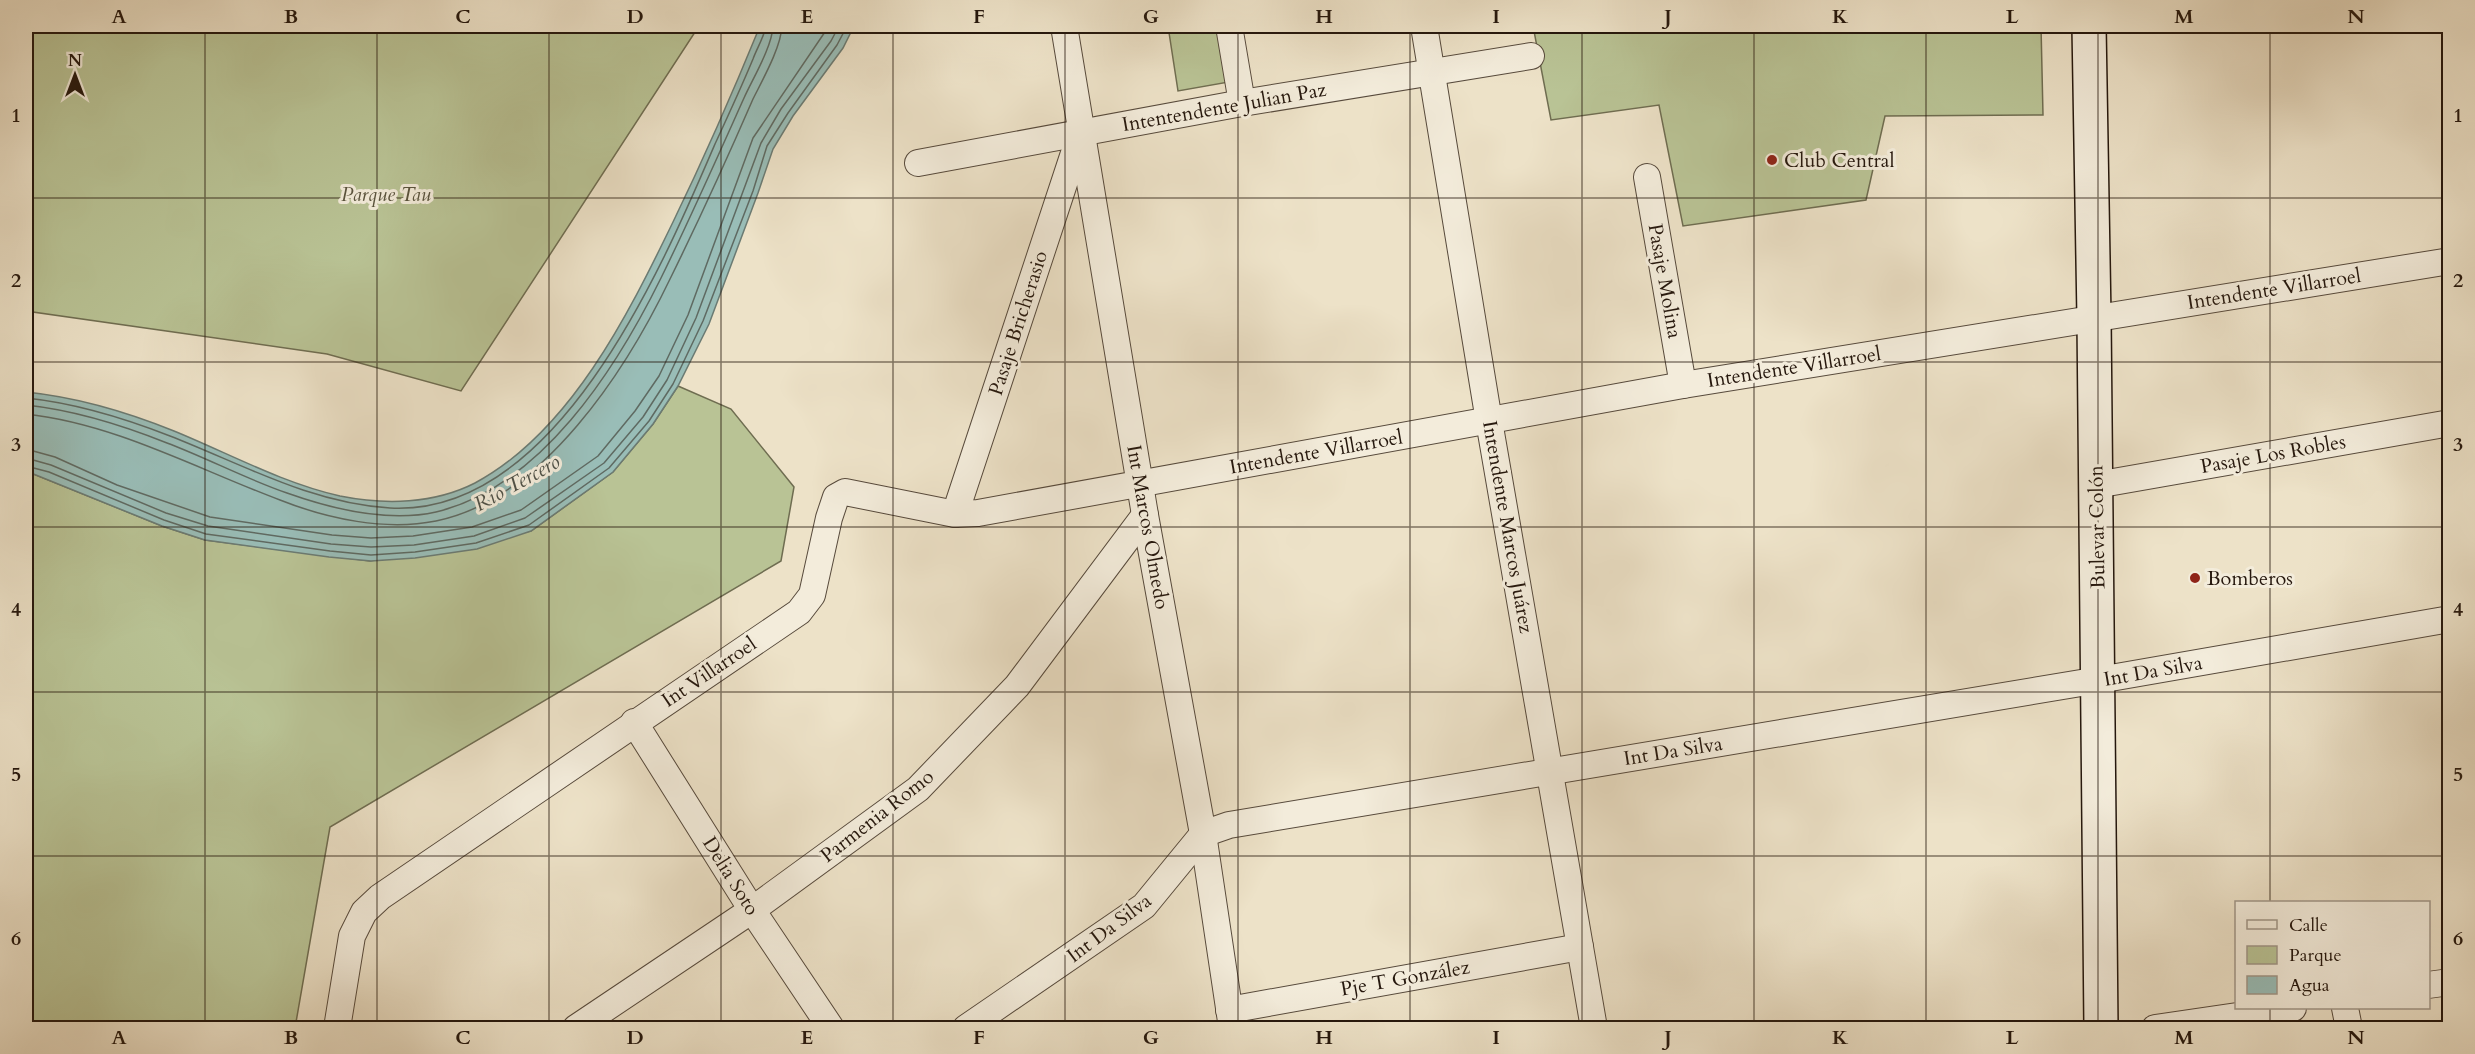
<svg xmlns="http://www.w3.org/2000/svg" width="2475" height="1054" font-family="Cardo,serif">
	<rect width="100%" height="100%" fill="#ede2c8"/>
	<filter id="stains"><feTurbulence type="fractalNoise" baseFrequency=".00333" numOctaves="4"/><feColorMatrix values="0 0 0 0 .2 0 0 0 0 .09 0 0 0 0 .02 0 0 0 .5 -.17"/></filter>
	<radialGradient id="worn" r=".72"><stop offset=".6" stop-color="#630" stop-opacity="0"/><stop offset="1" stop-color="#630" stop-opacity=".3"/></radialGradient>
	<g fill="#b9c395" stroke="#6f6d51" stroke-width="1.5">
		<path d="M26,26H699L461,391L327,354L26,311Z"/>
		<path d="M1168,26H1220L1229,82L1178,91Z"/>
		<path d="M1512,26H2041L2043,115L1885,116L1866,200L1683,226L1659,105L1551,120L1534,31L1511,33Z"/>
		<path d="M678,386L731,409L794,487L781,561L330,827L295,1028H26V471L162,526L205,540L370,561L531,531L613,472L653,424Z"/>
	</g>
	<path fill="#99bdb7" stroke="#6b7b73" stroke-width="1.5" d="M760,26H854L843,48L793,116L773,149L758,193L709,324L678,386L653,424L613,472L531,531L477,549L415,558L371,561L329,557L205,540L162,526L26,471V392C75,397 127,412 174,431C228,453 282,483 340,496C385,505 434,504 475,483C570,432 628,315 673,222C704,158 733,92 760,26Z"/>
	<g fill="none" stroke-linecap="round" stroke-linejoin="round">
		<g stroke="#5f6a62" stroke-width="1.5">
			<path d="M26,398C75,403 124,418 170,436C242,464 310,503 390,508C556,517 661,270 715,144C728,116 741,88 753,59C757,48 764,37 766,26"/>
			<path d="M26,405C73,410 122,425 167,443C207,458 246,479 287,493C332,509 387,523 436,512C541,487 616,369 661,278C690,219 717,158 744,98C753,78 772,47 773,26"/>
			<path d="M26,414C116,424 197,469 280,500C328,519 385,531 436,521C544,499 627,369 671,277C700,218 727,159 753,99C763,79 781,47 782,26"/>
			<path d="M26,449L55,457L117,485L210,517L332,535L371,538L413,536L472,527L521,510L598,456L635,411L659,376L688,315L753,138L829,26"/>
			<path d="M26,458L51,465L166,513L208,526L331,544L371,547L414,545L474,536L525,518L604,463L643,417L667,380L696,318L761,143L781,109L831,41L839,26"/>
			<path d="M26,466L49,472L164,520L206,534L330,551L371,555L415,552L476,543L529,525L609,468L649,421L673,384L703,321L753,191L767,146L788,113L837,45L847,26"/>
		</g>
		<g stroke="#574a3c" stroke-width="28">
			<g id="street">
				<path d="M1064,26L1145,515L1203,834L1232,1028"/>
				<path d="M1229,26L1242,103"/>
				<path d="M1424,26L1489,421L1594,1028"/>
				<path d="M918,163L1242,103L1531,56"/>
				<path d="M1647,177L1683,385"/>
				<path d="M2096,485L2450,423"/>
				<path d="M955,514L1080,135"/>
				<path d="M634,722L752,910L831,1028"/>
				<path d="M2428,985L2450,982"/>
				<path d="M2345,1008L2349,1028"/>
				<path d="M1229,1010L1580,947"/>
				<path d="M337,1028L352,936L364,912L380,897L799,612L812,595L829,518L836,497L845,492L955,514L978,513L1683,385L2450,261"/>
				<path d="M576,1028L752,910L918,789L1017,686L1145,515"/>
				<path d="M966,1028L1144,906L1203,834L1229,825L2099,680L2450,619"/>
				<path d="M2155,1028L2293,1008"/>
			</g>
		</g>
		<g stroke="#25170d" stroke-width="36">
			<path id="secondary" d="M2089,26L2094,318L2101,1028"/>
		</g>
		<use href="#street" stroke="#f3ecdb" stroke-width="26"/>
		<use href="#secondary" stroke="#f3ecdb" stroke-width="33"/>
	</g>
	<path fill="none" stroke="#25170d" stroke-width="1.5" stroke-opacity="0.55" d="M205,26V1028M377,26V1028M549,26V1028M721,26V1028M893,26V1028M1065,26V1028M1238,26V1028M1410,26V1028M1582,26V1028M1754,26V1028M1926,26V1028M2098,26V1028M2270,26V902M26,198H2450M26,362H2450M26,527H2450M26,692H2450M26,856H2450M2270,1008V1028"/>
	<g fill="#8f2418" stroke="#f3ecdb" stroke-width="2">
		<circle cx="1772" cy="160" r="6"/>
		<circle cx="2195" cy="578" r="6"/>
	</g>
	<g text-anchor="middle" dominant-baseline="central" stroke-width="6" stroke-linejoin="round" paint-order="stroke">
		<g font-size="20" fill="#25170d" stroke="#f3ecdb">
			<text transform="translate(1224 107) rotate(-10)">Intentendente Julian Paz</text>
			<text transform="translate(1665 281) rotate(80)">Pasaje Molina</text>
			<text transform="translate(2274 289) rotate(-9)">Intendente Villarroel</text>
			<text transform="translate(1018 323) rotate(-72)">Pasaje Bricherasio</text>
			<text transform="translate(1794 367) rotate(-9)">Intendente Villarroel</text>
			<text transform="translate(1316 452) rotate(-10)">Intendente Villarroel</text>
			<text transform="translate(2273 454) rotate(-10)">Pasaje Los Robles</text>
			<text transform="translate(1148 527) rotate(80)">Int Marcos Olmedo</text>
			<text transform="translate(1508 527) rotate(80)">Intendente Marcos Juárez</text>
			<text transform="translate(2097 527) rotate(-91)">Bulevar Colón</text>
			<text transform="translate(2153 671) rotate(-10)">Int Da Silva</text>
			<text transform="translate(709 672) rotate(-34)">Int Villarroel</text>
			<text transform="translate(1673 751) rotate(-9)">Int Da Silva</text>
			<text transform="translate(877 816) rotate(-38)">Parmenia Romo</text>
			<text transform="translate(731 876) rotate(58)">Delia Soto</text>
			<text transform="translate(1109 928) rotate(-37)">Int Da Silva</text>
			<text transform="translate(1405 978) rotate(-10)">Pje T González</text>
		</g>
		<g font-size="20" fill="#25170d" stroke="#f3ecdb" text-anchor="start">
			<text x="1784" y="160">Club Central</text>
			<text x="2207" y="578">Bomberos</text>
		</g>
		<g font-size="20" font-style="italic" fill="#59533d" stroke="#f3ecdb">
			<text x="386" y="194">Parque Tau</text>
		</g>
		<g font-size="21" font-style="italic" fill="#4e5148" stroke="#f3ecdb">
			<text transform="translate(517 483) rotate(-29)">Río Tercero</text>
		</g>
	</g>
	<rect width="2475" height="1054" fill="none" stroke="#ede2c8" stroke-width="66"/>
	<rect x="2235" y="901" width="195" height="108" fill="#f3ecdb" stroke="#a19789" stroke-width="1.5"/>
	<rect x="2247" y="920" width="30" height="9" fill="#f3ecdb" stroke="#a19789" stroke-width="1.5"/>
	<text x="2289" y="931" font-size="18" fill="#25170d">Calle</text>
	<rect x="2247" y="946" width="30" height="18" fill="#b9c395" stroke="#a19789" stroke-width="1.5"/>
	<text x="2289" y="961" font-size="18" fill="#25170d">Parque</text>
	<rect x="2247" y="976" width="30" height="18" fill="#99bdb7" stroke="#a19789" stroke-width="1.5"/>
	<text x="2289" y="991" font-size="18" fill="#25170d">Agua</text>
	<g transform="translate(75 75)" stroke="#f3ecdb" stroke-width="4.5" paint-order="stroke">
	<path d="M0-4.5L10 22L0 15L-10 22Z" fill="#25170d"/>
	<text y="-9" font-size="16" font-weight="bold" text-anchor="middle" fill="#25170d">N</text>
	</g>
	<rect x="33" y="33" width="2409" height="988" fill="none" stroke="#25170d" stroke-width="2"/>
	<g font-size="20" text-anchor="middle" font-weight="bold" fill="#25170d">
		<text x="119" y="23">A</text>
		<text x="291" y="23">B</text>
		<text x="463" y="23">C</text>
		<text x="635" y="23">D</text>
		<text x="807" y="23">E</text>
		<text x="979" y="23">F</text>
		<text x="1151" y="23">G</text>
		<text x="1324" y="23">H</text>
		<text x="1496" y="23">I</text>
		<text x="1668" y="23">J</text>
		<text x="1840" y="23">K</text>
		<text x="2012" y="23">L</text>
		<text x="2184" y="23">M</text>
		<text x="2356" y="23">N</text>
		<text x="16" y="122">1</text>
		<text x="2458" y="122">1</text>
		<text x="16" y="287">2</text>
		<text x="2458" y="287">2</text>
		<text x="16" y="451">3</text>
		<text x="2458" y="451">3</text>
		<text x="16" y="616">4</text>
		<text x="2458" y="616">4</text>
		<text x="16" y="781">5</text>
		<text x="2458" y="781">5</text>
		<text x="16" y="945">6</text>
		<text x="2458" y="945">6</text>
		<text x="119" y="1044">A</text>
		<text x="291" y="1044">B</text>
		<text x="463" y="1044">C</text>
		<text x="635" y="1044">D</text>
		<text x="807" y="1044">E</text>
		<text x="979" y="1044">F</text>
		<text x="1151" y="1044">G</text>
		<text x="1324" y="1044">H</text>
		<text x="1496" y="1044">I</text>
		<text x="1668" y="1044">J</text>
		<text x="1840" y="1044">K</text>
		<text x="2012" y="1044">L</text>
		<text x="2184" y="1044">M</text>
		<text x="2356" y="1044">N</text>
	</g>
	<rect width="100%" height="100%" filter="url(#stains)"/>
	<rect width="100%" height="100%" fill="url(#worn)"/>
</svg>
